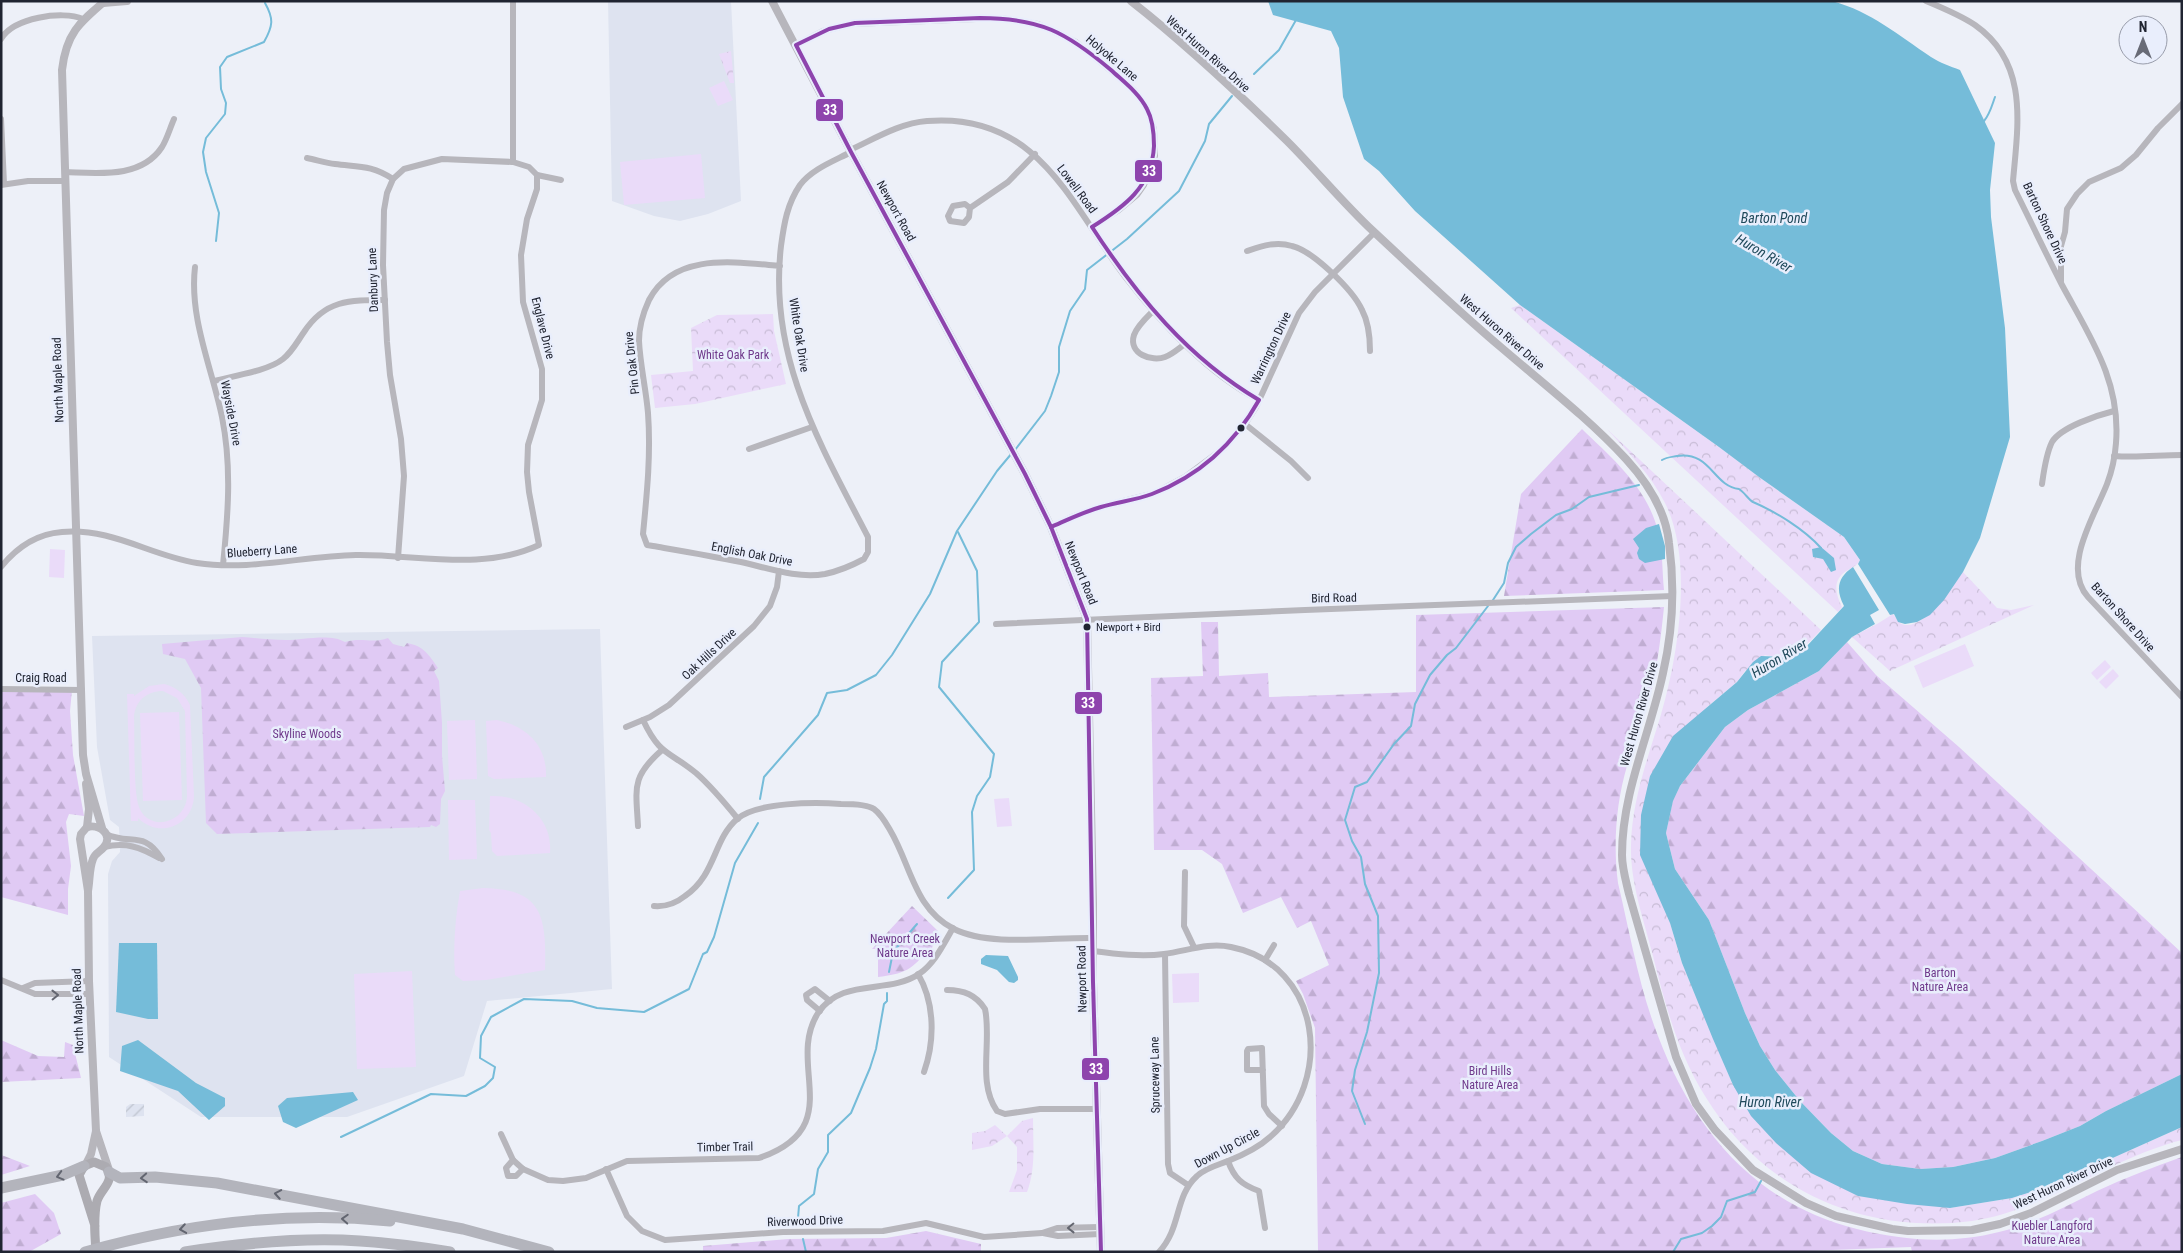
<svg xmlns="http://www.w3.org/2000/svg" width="2183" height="1253" font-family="'Roboto Condensed',sans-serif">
	<defs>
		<pattern id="industrial-furrows" width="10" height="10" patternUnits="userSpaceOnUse" patternTransform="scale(1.25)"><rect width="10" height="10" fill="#dee3f0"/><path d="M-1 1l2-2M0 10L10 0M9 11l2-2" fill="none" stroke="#bec3ce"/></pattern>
		<pattern id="forest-firs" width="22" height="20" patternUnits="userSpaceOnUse" patternTransform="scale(1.25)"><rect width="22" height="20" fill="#e0caf4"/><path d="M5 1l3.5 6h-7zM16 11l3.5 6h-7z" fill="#c0add2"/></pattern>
		<pattern id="park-crowns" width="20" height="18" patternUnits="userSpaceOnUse" patternTransform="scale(1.25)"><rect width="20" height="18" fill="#eadbf9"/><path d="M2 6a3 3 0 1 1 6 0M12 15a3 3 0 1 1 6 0" fill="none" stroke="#c8bcd6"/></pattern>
	</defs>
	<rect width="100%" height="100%" fill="#edf0f8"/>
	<g fill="#dee3f0">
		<path d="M608,1H731L741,201L708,214L680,221L654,216L612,201Z"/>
		<path d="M600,629L612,989L487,1001L464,1076L347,1117H201L109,1057L108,874L112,861L120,852L119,827L110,820L97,747L92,636Z"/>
	</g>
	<path fill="url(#industrial-furrows)" d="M130,1104H144V1116L126,1117V1107Z"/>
	<g fill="#eadbf9" fill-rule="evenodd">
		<path d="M724,81L733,100L718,106L709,88Z"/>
		<path d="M701,154L705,198L624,205L620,162Z"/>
		<path d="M50,549L65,550L64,578L49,577Z"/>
		<path d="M1965,644L1974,666L1923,688L1914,666Z"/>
		<path d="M2105,660L2111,667L2097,680L2091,673Z"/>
		<path d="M2113,669L2119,676L2106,689L2099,682Z"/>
		<path d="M164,684C176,687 185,694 190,705L194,796C193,826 159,839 138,818V821H131L127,694H134V696L149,686ZM163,691L177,698L185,711L187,796C186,823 149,833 139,807C133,792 135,736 134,717C135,701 147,691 163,691Z"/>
		<path d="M179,712L182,800L143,801L140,713Z"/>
		<path d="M475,720L477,779L449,780L447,721Z"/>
		<path d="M497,720C526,726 547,745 546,777L494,779L488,776L486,721Z"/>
		<path d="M490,796C523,794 553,818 550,853L497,856L492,851L491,833L489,830Z"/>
		<path d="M1009,798L1012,826L997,827L994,799Z"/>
		<path d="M448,800H475L477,859L449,860Z"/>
		<path d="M483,888C544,889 546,918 545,970L486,980L463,981L455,975C453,946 455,920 460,891Z"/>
		<path d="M412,971L416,1067L357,1069L354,974Z"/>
		<path d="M1199,973V1002L1173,1003L1172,974Z"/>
	</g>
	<g fill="url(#forest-firs)">
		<path d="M1582,429C1614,460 1650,490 1659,536C1663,554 1662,572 1664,590L1504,596L1521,494Z"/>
		<path d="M1664,607C1661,637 1657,668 1650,697C1644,720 1634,743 1627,766C1616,803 1613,845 1618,883C1630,934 1639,987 1658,1036C1694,1131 1756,1204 1857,1229C1904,1241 1952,1244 1999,1232C2033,1224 2065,1207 2097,1191C2125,1178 2153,1167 2182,1157V1252H1912L1911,1247L1775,1252H1318L1315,1028L1303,994L1296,981L1329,965L1311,921L1297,928L1281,897L1243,913L1222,864L1202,850H1154L1151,678L1203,676L1201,622H1218L1219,676L1268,673L1269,697L1416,692V615Z"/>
		<path d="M242,637C256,638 271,640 286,640C302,640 331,633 345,642C362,637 373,644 388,638L393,644L404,647L407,643C424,646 429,655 438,668L434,671L439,681L442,723V756L445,791L441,799L440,824L436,827L431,825L430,827L217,834L206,823L201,688L185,659L163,654L162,644Z"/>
		<path d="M1847,642L1876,675L1959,747L2182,953V1074L2106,1111L2080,1126L2042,1141L1995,1158L1953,1167L1920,1169L1882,1164L1853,1151L1831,1133L1800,1101L1775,1070L1760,1046L1745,1013L1709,920L1675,869L1666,833L1673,800L1680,786L1725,727L1748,710L1819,671Z"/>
		<path d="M1,689L72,690L70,711L73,755L84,816L69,814L66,822L71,866L68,889V915L1,897Z"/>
		<path d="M912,906L938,931L932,948H928C914,970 903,974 878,977V949H872Z"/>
		<path d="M1,1040L38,1056L64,1057L65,1042L73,1045L81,1078L1,1082Z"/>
		<path d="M1,1155L4,1156L30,1166L1,1175Z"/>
		<path d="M35,1194L54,1213L61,1234L29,1252H1V1203Z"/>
		<path d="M926,1231L981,1244V1252H703V1246L788,1239L886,1238Z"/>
	</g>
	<g fill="url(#park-crowns)">
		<path d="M731,51L734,83H730L719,54Z"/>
		<path d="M1520,305L1719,447L1759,477L1844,537L1860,560C1858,565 1853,567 1848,570C1832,579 1835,593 1842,607L1838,612L1511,308Z"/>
		<path d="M773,314L774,331L786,384L695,404L655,408L651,375L693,371L691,328L717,315Z"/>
		<path d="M1607,429L1821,630C1805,647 1791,661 1765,655L1745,671L1737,682L1707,707L1650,776L1670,923L1682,963L1733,1085L1950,1208L2012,1198L2050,1186L2182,1127V1140C2110,1158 2044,1211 1972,1221C1863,1235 1762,1190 1705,1096C1678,1053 1665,1004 1653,956C1644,920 1630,883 1631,845C1632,801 1647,760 1660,718C1678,658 1694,560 1665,503C1651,475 1628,452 1607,429Z"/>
		<path d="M1963,572L1997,608L2011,610L2034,605L1890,671L1852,637L1877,624L1893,614C1895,616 1897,621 1900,623C1920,636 1954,585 1963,572Z"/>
		<path d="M1033,1118C1033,1143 1036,1168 1027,1192H1009L1017,1170V1147L1007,1136L992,1146L972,1150V1133L985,1131L995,1125L1007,1136L1022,1121Z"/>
	</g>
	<g fill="#75bcd9">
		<path d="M1268,1H1832C1872,12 1898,35 1931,57C1940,63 1950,66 1960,70L1995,143L1990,190L1991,217L2005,328L2010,437L1980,538L1963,572L1944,600L1930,615L1917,622L1905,624L1898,622L1894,614L1890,615L1858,564L1860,560L1844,537L1759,477L1719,447L1520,305L1415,211L1379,171L1364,159L1343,97L1339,48L1331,31L1273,15Z"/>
		<path d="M1659,524L1665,546V559L1645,563L1639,559L1637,553L1639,548L1633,539L1646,528Z"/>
		<path d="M1821,547L1834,558L1836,570L1831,572L1823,559L1813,557L1812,549Z"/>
		<path d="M1853,567L1879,610L1870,615L1875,624L1852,637L1819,671L1748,710L1725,727L1680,786L1673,801L1666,833L1675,869L1709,920L1745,1013L1760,1046L1775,1070L1800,1101L1831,1133L1853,1151L1882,1164L1920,1169L1953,1167L1995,1158L2042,1141L2080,1126L2106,1111L2182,1074V1127L2050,1186L2012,1198L1950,1208L1907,1204L1858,1196L1811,1173L1776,1143L1751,1116L1733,1085L1713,1039L1682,963L1670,923L1640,855L1641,815L1650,776L1673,736L1737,682L1753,662L1761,656L1787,657L1806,647L1844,606C1835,589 1838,577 1853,567Z"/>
		<path d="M119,943H157L158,1019H148L116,1012Z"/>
		<path d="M986,955L1008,956L1018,977V980L1014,983L1009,982L997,970L981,964V959Z"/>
		<path d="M138,1040L196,1083L225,1098V1106L209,1120L178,1091L120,1071L122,1046Z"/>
		<path d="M353,1092L358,1100L296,1128L283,1122L278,1106L287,1098Z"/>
	</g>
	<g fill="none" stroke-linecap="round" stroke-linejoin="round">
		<g stroke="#75bcd9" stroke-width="2">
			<path d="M1254,74L1279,50L1296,20"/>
			<path d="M1984,121C1990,114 1992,105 1995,97"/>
			<path d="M216,241L219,213L206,172L203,152L206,138L225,114L226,103L221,89L220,67L227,57L264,42C273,26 274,19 265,3"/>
			<path d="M1015,450L1045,411L1051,396L1059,372V347L1070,311L1085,289L1087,270L1127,239L1179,191L1205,141L1209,124L1232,96"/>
			<path d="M1662,460C1667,457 1672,457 1677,456C1711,451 1713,486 1739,489C1744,492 1749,500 1753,502C1776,512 1804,529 1821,548"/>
			<path d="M1493,600L1504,583L1508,563L1516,547L1531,534L1556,515L1572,509L1589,497L1639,485"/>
			<path d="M760,799L764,777L818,715L827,693L847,690L876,675L892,655L930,594L957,531L997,471L1012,453"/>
			<path d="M948,898L974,870L972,812L977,796L990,777L994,754L939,687L942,662L979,622L977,571L958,532"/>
			<path d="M889,972L893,952L917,924"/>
			<path d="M1365,1124L1352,1091L1355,1070L1367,1032L1379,973L1378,916L1365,884L1361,857L1352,841L1345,820L1355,787L1367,782L1394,744L1411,726L1415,704L1430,675L1447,655L1456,648L1488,606"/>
			<path d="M341,1137L431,1094L466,1096L485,1086L493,1078L495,1067L480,1058L481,1036L491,1017L524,999L572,1001L597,1008L644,1012L689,989L703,954L707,952L714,937L735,863L758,823"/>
			<path d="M798,1218L799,1206L814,1194L818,1169L828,1152V1135L851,1113L870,1068L876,1049L884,1004L887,1001V993"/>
			<path d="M803,1239L806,1252"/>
			<path d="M1673,1252L1681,1239L1702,1233L1712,1226L1721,1217L1727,1201L1755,1192L1761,1181"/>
		</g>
		<g stroke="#b7b6bc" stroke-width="6">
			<path d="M1926,1C1943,8 1960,15 1975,25C2029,63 2018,124 2013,181L2015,190C2031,222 2046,254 2062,285C2090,337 2121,381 2116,443C2115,457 2112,471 2107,484C2095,515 2061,567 2088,597L2182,697"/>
			<path d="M1,39C13,18 62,10 83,19"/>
			<path d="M796,45L823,31L852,24L1001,18L1038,24L1076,42L1134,90L1146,106L1154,129L1155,156L1144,185L1137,195L1119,210L1092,227"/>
			<path d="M1,119L4,184"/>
			<path d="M850,150C874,139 900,123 927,121C1039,112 1070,204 1126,278C1160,322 1209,375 1259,400"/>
			<path d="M307,158C317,160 326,163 335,164C359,167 372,165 393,179"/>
			<path d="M513,162V1"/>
			<path d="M65,172C98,173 141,179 162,147C167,139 170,128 174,119"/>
			<path d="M1,185L28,181H65"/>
			<path d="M970,208L969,217L964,223L950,221L948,216L953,206L965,204L970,208L1008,182L1035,154"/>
			<path d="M1247,251C1262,246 1276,241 1292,246C1313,251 1353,290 1362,310C1369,323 1370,337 1370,351"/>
			<path d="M780,266C734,262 674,252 649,300C643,313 639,326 639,341C640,364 646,389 648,413C651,454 647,493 643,534L647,545L653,546C682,551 712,556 741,562C768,568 797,579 825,574C839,571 851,566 864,559L868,552V537C820,444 768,357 781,246C784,224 787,204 800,185C812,169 834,161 851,152"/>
			<path d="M195,267C189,318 212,368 222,417C232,467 228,515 223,565"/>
			<path d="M2061,281V246L2065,232L2067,209L2077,194L2089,182L2121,168L2136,155L2158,128L2182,104"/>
			<path d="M1154,310C1147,317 1137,326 1134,335C1128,354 1152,362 1165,357C1173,354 1179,348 1185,344"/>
			<path d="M214,381C233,376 268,371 283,359C292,352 297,342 304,332C325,300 349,300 385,300"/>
			<path d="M1245,424L1291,461L1308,478"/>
			<path d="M749,449L812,427"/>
			<path d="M2114,456C2137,458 2159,455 2182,455"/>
			<path d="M2042,484C2044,470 2046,454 2052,442C2061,427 2098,415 2114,411"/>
			<path d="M1051,527L1074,516L1100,507L1155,493L1185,477L1224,448L1245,424L1256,407L1299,313L1315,292L1375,232"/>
			<path d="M398,558L404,476L401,439L390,375L387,342L383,265L384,210L387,193L393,179L404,169L442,159L513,162L529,167L537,175L561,180"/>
			<path d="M1,567C17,547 36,534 62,532C114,528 148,555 197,563C250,571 303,556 356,555C417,554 481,572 539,545L529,492L527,472L528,445L542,400V369L523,302L521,255L527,219L537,189V175"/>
			<path d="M996,624L1305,610L1673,596"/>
			<path d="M1,689L82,690"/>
			<path d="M643,720C660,756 669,751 696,773C712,787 725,803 738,819"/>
			<path d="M626,727L650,717L669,705L754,626L770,606L777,587L779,571"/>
			<path d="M638,826C636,788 631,777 662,750"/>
			<path d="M106,834C130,846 143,829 162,859"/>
			<path d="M104,847C126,842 140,847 159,858"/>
			<path d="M1185,872L1184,926L1194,947"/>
			<path d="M654,906C666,907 675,904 685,896C716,875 713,840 737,819C757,802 815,802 841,804C850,804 867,804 874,809C881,814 886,823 890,830C911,865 914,909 954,929C990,947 1052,937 1093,938"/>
			<path d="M1093,951C1116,954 1141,957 1164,954C1187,951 1208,942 1231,947C1322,965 1335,1081 1270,1137C1258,1148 1243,1155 1228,1161C1218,1165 1205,1168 1197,1176C1174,1197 1182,1227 1159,1252"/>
			<path d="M1165,954L1168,1164L1170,1173L1188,1185"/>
			<path d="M1265,960L1274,945"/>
			<path d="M918,974C935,1003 935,1041 924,1072"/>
			<path d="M1,980L35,994H89"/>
			<path d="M23,988L35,983L89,981"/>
			<path d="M947,990C964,990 976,995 985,1009C992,1041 977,1083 997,1111L1005,1114L1040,1109H1097"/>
			<path d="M820,1011L807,1000L806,995L815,989L830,1001"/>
			<path d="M1263,1070H1247V1051L1248,1049L1262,1048L1264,1106L1269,1114L1282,1126"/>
			<path d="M501,1134L513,1160L523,1169L548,1180L563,1181L586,1178L627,1161L759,1158C849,1127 785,1065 818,1013C842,977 888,995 919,974C935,963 943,945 953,928"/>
			<path d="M513,1160L506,1168L508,1176H516L523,1169"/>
			<path d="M1228,1161C1234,1178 1242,1185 1259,1191L1265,1228"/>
			<path d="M606,1169L627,1216L642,1231L665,1240L783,1232L883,1231L926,1223L984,1237L1042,1233L1057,1228L1100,1227"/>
			<path d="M1043,1233L1058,1236L1100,1234"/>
		</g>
		<g stroke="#b7b6bc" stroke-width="8">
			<path d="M772,1L851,152L1025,474L1051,527L1087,619L1093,903V982L1101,1252"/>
			<path d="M1131,1C1186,44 1237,92 1287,141C1316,170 1343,203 1373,231C1416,271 1459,312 1503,349C1545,385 1589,419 1626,459C1647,482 1666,512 1669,543C1675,587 1673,630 1663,673C1650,734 1622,792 1622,855C1622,868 1626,881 1629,894L1676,1057L1696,1104L1715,1130L1753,1170L1806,1203L1836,1216L1892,1229L1908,1231L1972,1230L2000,1224L2031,1213L2117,1170L2182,1149"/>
			<path d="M103,3L127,1"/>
			<path d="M86,784L89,809L87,827"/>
			<path d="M102,828L86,774L83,755L62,70C66,34 79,23 105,1"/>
			<path d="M96,1131L109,1170"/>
			<path d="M86,1164L91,1154L96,1131L89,981L88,891L80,839L81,834L87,827C99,824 114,834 104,847C100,852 95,853 93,859C89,869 90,880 88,891"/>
		</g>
		<path stroke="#acabb1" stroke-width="9" d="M95,1226L79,1175L84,1166L94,1162L106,1167C116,1182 101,1188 97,1201C93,1217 95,1236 96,1252"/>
		<g stroke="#b3b4bc" stroke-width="11">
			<path d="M109,1172L120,1178L155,1177L217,1183L463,1229L549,1252"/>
			<path d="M1,1188L63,1175L84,1166"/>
			<path d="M85,1252C183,1224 287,1211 390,1221"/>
			<path d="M185,1252C243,1243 302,1237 360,1241C390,1243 420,1247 450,1252"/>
		</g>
		<g stroke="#e9eefc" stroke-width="8">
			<g id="bus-1">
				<path d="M980,18C1040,18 1066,32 1111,70C1124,82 1139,93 1147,109C1153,120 1154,134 1154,146C1152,187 1124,207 1092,227C1137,296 1188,358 1259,400C1235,443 1199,476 1152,494C1136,500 1118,502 1101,507C1083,512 1067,520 1051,527L1025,474L851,152L796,45L829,29L855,23Z"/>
				<path d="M1051,527L1087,619L1093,982L1101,1252"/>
			</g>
		</g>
		<use href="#bus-1" stroke="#8e44ad" stroke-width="4"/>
	</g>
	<defs><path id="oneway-chevron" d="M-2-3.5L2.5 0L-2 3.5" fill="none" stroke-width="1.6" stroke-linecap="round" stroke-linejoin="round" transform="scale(1.25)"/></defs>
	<g stroke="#646670">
		<use href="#oneway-chevron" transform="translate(55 995) rotate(-1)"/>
		<use href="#oneway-chevron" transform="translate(1071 1228) rotate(179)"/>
	</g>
	<g stroke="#626570">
		<use href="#oneway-chevron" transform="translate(60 1176) rotate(165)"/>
		<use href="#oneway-chevron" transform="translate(144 1178) rotate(176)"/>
		<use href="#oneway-chevron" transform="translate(278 1194) rotate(-170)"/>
		<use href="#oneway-chevron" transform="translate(345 1219) rotate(-177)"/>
		<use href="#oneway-chevron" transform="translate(183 1229) rotate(171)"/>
	</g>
	<g fill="#202431" stroke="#e9eefc" stroke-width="2">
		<circle cx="1241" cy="428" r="4.5"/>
		<circle cx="1087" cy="627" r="4.5"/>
	</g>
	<g text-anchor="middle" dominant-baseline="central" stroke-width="5" stroke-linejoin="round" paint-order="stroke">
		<g font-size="11" fill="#202431" stroke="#e9eefc" text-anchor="start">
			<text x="1096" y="627">Newport + Bird</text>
		</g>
		<g font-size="12" fill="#202431" stroke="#e9eefc">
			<text transform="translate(1208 54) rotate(42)">West Huron River Drive</text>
			<text transform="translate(1112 58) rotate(40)">Holyoke Lane</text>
			<text transform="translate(1077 189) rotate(53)">Lowell Road</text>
			<text transform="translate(896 211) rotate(61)">Newport Road</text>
			<text transform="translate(2045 223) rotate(65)">Barton Shore Drive</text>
			<text transform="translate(373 280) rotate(-92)">Danbury Lane</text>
			<text transform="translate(543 328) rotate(76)">Englave Drive</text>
			<text transform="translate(1502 332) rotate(41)">West Huron River Drive</text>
			<text transform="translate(799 335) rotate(81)">White Oak Drive</text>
			<text transform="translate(1271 348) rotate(-65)">Warrington Drive</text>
			<text transform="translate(632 363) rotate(-96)">Pin Oak Drive</text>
			<text transform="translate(58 380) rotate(-92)">North Maple Road</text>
			<text transform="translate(231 413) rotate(79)">Wayside Drive</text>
			<text transform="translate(262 551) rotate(-4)">Blueberry Lane</text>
			<text transform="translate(752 554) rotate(11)">English Oak Drive</text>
			<text transform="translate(1081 573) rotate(68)">Newport Road</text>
			<text transform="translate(1334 598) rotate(-1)">Bird Road</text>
			<text transform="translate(2123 617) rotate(48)">Barton Shore Drive</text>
			<text transform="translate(709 654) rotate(-43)">Oak Hills Drive</text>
			<text x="41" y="678">Craig Road</text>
			<text transform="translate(1639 714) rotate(-74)">West Huron River Drive</text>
			<text transform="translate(1082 979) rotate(-91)">Newport Road</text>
			<text transform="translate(78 1011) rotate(-92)">North Maple Road</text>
			<text transform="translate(1155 1075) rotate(-91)">Spruceway Lane</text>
			<text transform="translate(725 1147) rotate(-1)">Timber Trail</text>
			<text transform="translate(1227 1148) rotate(-28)">Down Up Circle</text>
			<text transform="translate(2063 1183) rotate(-25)">West Huron River Drive</text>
			<text transform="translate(805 1221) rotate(-2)">Riverwood Drive</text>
		</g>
		<g font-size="12" fill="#6f398b" stroke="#e9eefc">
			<text x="733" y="355">White Oak Park</text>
			<text x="307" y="734">Skyline Woods</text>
			<text x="905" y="939">Newport Creek<tspan x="905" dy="14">Nature Area</tspan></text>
			<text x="1940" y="973">Barton<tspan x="1940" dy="14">Nature Area</tspan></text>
			<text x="1490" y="1071">Bird Hills<tspan x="1490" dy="14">Nature Area</tspan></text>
			<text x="2052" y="1226">Kuebler Langford<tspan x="2052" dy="14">Nature Area</tspan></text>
		</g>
		<g font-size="14" font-style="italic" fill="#204a5b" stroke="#e9eefc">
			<text x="1774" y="218">Barton Pond</text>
			<text transform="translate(1764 253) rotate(30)">Huron River</text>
			<text transform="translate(1779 658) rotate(-31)">Huron River</text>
			<text x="1770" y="1102">Huron River</text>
		</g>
	</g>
	<g stroke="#e9eefc" stroke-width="2">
		<rect x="815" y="98" width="29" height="24" rx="5" fill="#8e44ad"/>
		<rect x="1134" y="159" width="29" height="24" rx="5" fill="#8e44ad"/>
		<rect x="1074" y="691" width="29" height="24" rx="5" fill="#8e44ad"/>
		<rect x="1081" y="1057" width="29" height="24" rx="5" fill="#8e44ad"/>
	</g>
	<g font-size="14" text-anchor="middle" font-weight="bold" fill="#fff">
		<text x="830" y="115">33</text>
		<text x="1149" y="176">33</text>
		<text x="1088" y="708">33</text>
		<text x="1096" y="1074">33</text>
	</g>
	<rect width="2183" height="1253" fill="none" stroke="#202431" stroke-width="5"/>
	<g transform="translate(2143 40)"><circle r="24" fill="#e9eefc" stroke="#999dab"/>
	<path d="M0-4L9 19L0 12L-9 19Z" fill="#686b77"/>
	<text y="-8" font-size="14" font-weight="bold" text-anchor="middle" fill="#202431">N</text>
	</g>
</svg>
